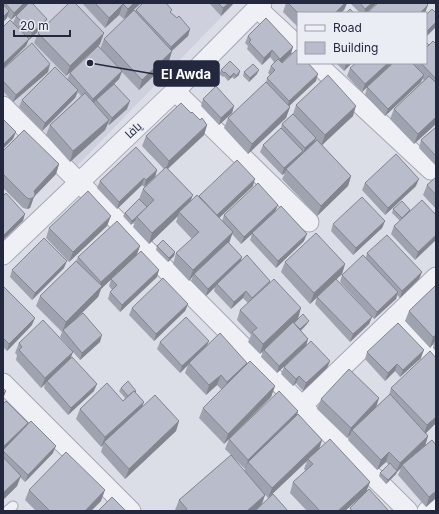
<svg xmlns="http://www.w3.org/2000/svg" width="439" height="514" font-family="Inter,Cairo,sans-serif">
	<rect width="100%" height="100%" fill="#dcdee7"/>
	<path fill="#ced0dd" d="M31,3H235L72,171L3,98V29Z"/>
	<g fill="none" stroke-linecap="round" stroke-linejoin="round">
		<g stroke="#a5a7b5" stroke-width="11">
			<path id="service" d="M7,511L13,506"/>
		</g>
		<g stroke="#a5a7b5" stroke-width="21">
			<g id="minor">
				<path d="M257,8L298,46"/>
				<path d="M316,63L431,170"/>
				<path d="M175,91L309,222"/>
				<path d="M3,106L302,406L408,511"/>
				<path d="M3,255L175,91L262,3"/>
				<path d="M394,318L436,361"/>
				<path d="M3,383L131,511"/>
				<path d="M302,406L436,277"/>
				<path d="M427,511L436,503"/>
			</g>
		</g>
		<use href="#service" stroke="#eff0f6" stroke-width="9"/>
		<use href="#minor" stroke="#eff0f6" stroke-width="19"/>
	</g>
	<g fill="#9fa2af" fill-rule="evenodd">
		<path d="M3,3H32L44,26L29,40V39L26,46L13,23L16,16L20,11L11,20L7,16V18L3,22Z"/>
		<path d="M82,3H141L124,19L119,15L105,28Z"/>
		<path d="M209,3H234L221,16Z"/>
		<path d="M286,3H347L344,10L298,13V27L283,12Z"/>
		<path d="M350,3H377L366,13H360Z"/>
		<path d="M136,10L171,13L177,18L190,29L188,36L172,51L169,61L139,90L122,72L119,79L114,84L127,109L109,125L108,124L105,130L70,162L46,135L50,125L81,96L78,92L75,98L42,131L19,107L22,100L67,80L70,73L100,49L104,39L135,11Z"/>
		<path d="M38,33L100,44L66,76L34,43Z"/>
		<path d="M248,36L291,54L281,63H282L316,81L289,106L290,107L286,118L248,154L224,128L228,118L266,82L267,78L270,75L268,73L271,66L274,62L270,57L262,65L247,49L248,46L245,43Z"/>
		<path d="M436,42V124L414,144L390,119L394,109L424,80L422,79L421,82L385,116L365,95L367,87L413,64V63H426L429,45Z"/>
		<path d="M336,63H352L344,71Z"/>
		<path d="M393,63L362,92L347,76L350,68Z"/>
		<path d="M3,69L48,72L13,102L3,91Z"/>
		<path d="M221,70L239,75L234,79L232,77L228,81L224,76L223,77L219,74Z"/>
		<path d="M244,72L257,74L249,82L243,76Z"/>
		<path d="M203,99L234,106L232,113L219,125L201,106Z"/>
		<path d="M296,105L353,116L322,145L351,176L348,186L317,216L282,179L285,173L282,175L260,152L263,145L281,128L282,124L293,114Z"/>
		<path d="M191,113L207,125L204,135L168,169L191,201L199,197V196L253,186L219,218L222,221L224,215L275,212L304,241L276,268L250,240L252,234L241,244L232,234L229,243L241,261L270,282L298,319L293,323L307,324L301,331L308,339L306,346L277,373L261,357L263,351L260,354L248,342L251,335L237,320L240,310L248,303L243,298L231,309L214,291L215,287L206,296L191,281L193,276L189,281L173,264L176,253L192,239L176,222L178,216L149,244L133,227L135,221L131,225L123,216L125,213L139,199L143,189L164,169L142,146L146,136Z"/>
		<path d="M436,127V166L419,148L421,140Z"/>
		<path d="M3,151L59,164L56,174L34,196L30,208L27,209L23,208L3,188Z"/>
		<path d="M157,170L155,177L144,187L142,185L117,209L97,188L100,181Z"/>
		<path d="M436,177V209L423,195L427,185Z"/>
		<path d="M365,183L416,186L385,215L362,190Z"/>
		<path d="M393,209L436,215L415,260L391,234L394,226L400,221L392,213Z"/>
		<path d="M385,221L382,228L353,255L331,231L333,224Z"/>
		<path d="M107,226L69,262L46,238L49,228Z"/>
		<path d="M140,246L137,255L157,277L120,312L108,299L110,292L112,290L109,286L111,279L101,289L98,297L75,319L100,342L80,360L60,337L62,332L36,306L40,296L76,261L78,257Z"/>
		<path d="M157,246L175,252L174,256L168,262L156,250Z"/>
		<path d="M367,253L422,272L419,279L400,298L397,295L396,299L374,319L340,282L342,275L366,257Z"/>
		<path d="M285,262L345,264L342,274L310,304L281,272Z"/>
		<path d="M64,268L32,300L10,277L12,270Z"/>
		<path d="M436,285V352L433,348L434,343L430,348L405,321L409,311Z"/>
		<path d="M3,288L32,325L7,351L3,347Z"/>
		<path d="M317,297L372,317L369,324L350,342L315,304Z"/>
		<path d="M188,304L185,311L154,341L129,315L132,308Z"/>
		<path d="M160,342L207,346L246,365L275,386L271,397L224,444L199,418L203,408L222,390L217,385L206,395L185,373L188,365L180,373L157,349Z"/>
		<path d="M19,343L73,352L70,359L94,391L68,415L44,388L45,384L41,388L16,360L17,355L15,353Z"/>
		<path d="M367,352L421,358L400,377L395,371L385,381L365,359Z"/>
		<path d="M436,358V423L426,433L428,436L425,446L419,451L436,445V498L426,507L398,475L401,468L397,472L396,474L386,484L379,476L380,473L389,465L386,462L377,470L348,440L350,435L347,438L317,409L321,399L376,407L389,395L391,388Z"/>
		<path d="M330,361L327,368L303,391L296,383L293,386L281,374L284,367Z"/>
		<path d="M121,388L136,391V393L144,402L142,406L179,421L176,431L125,479L101,452L103,445L101,447L76,419L80,409L123,401L125,398L119,391Z"/>
		<path d="M3,404L27,426L53,453L25,482L20,477L17,486L3,500Z"/>
		<path d="M298,411L297,416L322,440L319,448L370,482L366,492L345,511H307L290,493L293,482L306,471L304,469L307,461L268,498L258,487L265,495L262,505L288,511H176L175,510L179,500L231,455L225,449L229,439ZM234,458L245,469L244,471Z"/>
		<path d="M29,490L101,501L91,511H36L25,500Z"/>
	</g>
	<g fill="#82848e">
		<path d="M24,3H30L11,20L14,13Z"/>
		<path d="M134,3H141L124,19L128,9Z"/>
		<path d="M229,3H234L221,16L223,8Z"/>
		<path d="M345,3H347L344,10L341,13H335Z"/>
		<path d="M372,3H377L366,13H364L365,9Z"/>
		<path d="M123,4L119,15L105,28L109,18Z"/>
		<path d="M428,5L425,13H420Z"/>
		<path d="M9,11L7,18L3,22V17Z"/>
		<path d="M47,19L44,26L29,40L32,33Z"/>
		<path d="M436,22V27L426,37V32Z"/>
		<path d="M190,29L188,36L168,54L171,47Z"/>
		<path d="M104,33L100,44L66,76L70,66Z"/>
		<path d="M29,39L26,46L3,69V64Z"/>
		<path d="M293,47L291,54L278,66L280,59Z"/>
		<path d="M272,50L270,57L262,65L264,58Z"/>
		<path d="M172,51L169,61L139,90L142,80Z"/>
		<path d="M347,63H352L344,71L346,64Z"/>
		<path d="M388,63H393L362,92L365,84Z"/>
		<path d="M50,64L48,72L13,102L16,95Z"/>
		<path d="M259,70L257,74L249,82L250,78Z"/>
		<path d="M122,71L119,79L96,101V100L91,106L93,99Z"/>
		<path d="M240,71L239,75L234,79L236,76Z"/>
		<path d="M234,73L232,77L228,81L230,77Z"/>
		<path d="M318,74L316,81L287,108L289,101Z"/>
		<path d="M424,75L421,82L385,116L388,109Z"/>
		<path d="M78,90L75,98L42,131L45,123Z"/>
		<path d="M130,101L127,109L109,125L112,118Z"/>
		<path d="M234,106L232,113L219,125L221,118Z"/>
		<path d="M356,106L353,116L321,146L325,135Z"/>
		<path d="M290,107L286,118L248,154L252,144Z"/>
		<path d="M436,117V124L414,144L418,134Z"/>
		<path d="M109,120L105,130L70,162L73,151Z"/>
		<path d="M207,125L204,135L165,171L169,161Z"/>
		<path d="M16,132L13,139L3,149V145Z"/>
		<path d="M316,138L313,145L302,155L305,148Z"/>
		<path d="M303,151L300,158L286,169L285,173L282,175L284,168Z"/>
		<path d="M59,164L56,174L33,198L34,197L30,208L27,209L34,191Z"/>
		<path d="M157,170L155,177L144,187L146,180Z"/>
		<path d="M351,176L348,186L317,216L321,206Z"/>
		<path d="M144,178L142,185L117,209L119,202Z"/>
		<path d="M255,179L253,186L215,222L217,215Z"/>
		<path d="M419,179L416,186L385,215L388,208Z"/>
		<path d="M193,195L189,205L179,212L178,216L149,244L152,233Z"/>
		<path d="M278,205L275,212L241,244L244,237Z"/>
		<path d="M25,214L23,221L3,240V236Z"/>
		<path d="M111,216L107,226L69,262L73,252Z"/>
		<path d="M136,218L135,221L131,225L132,221Z"/>
		<path d="M385,221L382,228L353,255L356,248Z"/>
		<path d="M233,232L229,243L194,274L193,276L189,281L193,270Z"/>
		<path d="M307,234L304,241L276,268L278,261Z"/>
		<path d="M436,235V240L415,260L418,252Z"/>
		<path d="M140,246L136,256L101,289L98,297L64,331L63,330L66,322L98,290L101,282Z"/>
		<path d="M175,252L174,256L168,262L169,258Z"/>
		<path d="M242,257L240,264L217,284L215,287L206,296L208,289Z"/>
		<path d="M67,261L64,268L32,300L35,293Z"/>
		<path d="M345,264L342,274L310,304L314,293Z"/>
		<path d="M159,270L157,277L120,312L122,305Z"/>
		<path d="M422,272L419,279L400,298L402,291Z"/>
		<path d="M246,291L243,298L231,309L234,302Z"/>
		<path d="M398,292L396,299L374,319L377,312Z"/>
		<path d="M188,304L185,311L154,341L156,334Z"/>
		<path d="M301,308L298,319L264,350L260,354L263,344Z"/>
		<path d="M372,317L369,324L350,342L353,334Z"/>
		<path d="M35,318L32,325L7,351L9,344Z"/>
		<path d="M309,321L307,324L298,333L300,329Z"/>
		<path d="M102,335L100,342L80,360L82,353Z"/>
		<path d="M436,335V342L435,341L434,343L430,348L433,337Z"/>
		<path d="M308,339L306,346L277,373L279,366Z"/>
		<path d="M209,341L206,348L189,363L188,365L180,373L182,366Z"/>
		<path d="M424,350L421,358L400,377L403,370Z"/>
		<path d="M73,352L69,362L47,381L45,384L41,388L45,378Z"/>
		<path d="M330,361L327,368L303,391L306,383Z"/>
		<path d="M247,363L244,373L223,392L227,382Z"/>
		<path d="M397,364L395,371L385,381L388,373Z"/>
		<path d="M221,375L217,385L206,395L209,385Z"/>
		<path d="M299,376L296,383L293,386L296,379Z"/>
		<path d="M97,384L94,391L68,415L71,408Z"/>
		<path d="M275,386L271,397L224,444L228,434Z"/>
		<path d="M6,391L3,399V394Z"/>
		<path d="M379,398L376,408L352,430L350,435L347,438L351,428Z"/>
		<path d="M144,402L140,412L104,442L103,445L101,447L105,437Z"/>
		<path d="M298,411L295,421L248,462L245,470L248,460Z"/>
		<path d="M436,417V423L423,436L427,425Z"/>
		<path d="M179,421L176,431L125,479L129,469Z"/>
		<path d="M28,423L25,430L3,451V447Z"/>
		<path d="M428,436L425,446L403,466L402,465L401,468L397,472L396,474L386,484L388,480L396,472L400,463Z"/>
		<path d="M322,440L319,450L308,459L307,461L268,498L272,488Z"/>
		<path d="M56,446L53,453L25,482L28,475Z"/>
		<path d="M389,452L386,462L377,470L381,460Z"/>
		<path d="M21,476L17,486L3,500V493Z"/>
		<path d="M370,482L366,492L345,511H338Z"/>
		<path d="M105,490L101,501L91,511H85Z"/>
		<path d="M436,491V498L426,507L429,497Z"/>
		<path d="M265,495L261,505L255,511H247Z"/>
	</g>
	<g fill="#b9bccb" stroke="#82848e">
		<path d="M5,3H24L14,13Z"/>
		<path d="M29,3H32L47,19L32,33L16,16Z"/>
		<path d="M69,3H75L104,33L70,66L38,33Z"/>
		<path d="M95,3H134L128,9L123,4L109,18Z"/>
		<path d="M143,3H166L172,10L170,12L177,18L179,16L190,29L171,47L136,10Z"/>
		<path d="M218,3H229L223,8Z"/>
		<path d="M288,3H345L335,13H298Z"/>
		<path d="M360,3H372L365,9Z"/>
		<path d="M378,3H426L428,5L420,13H370L368,12Z"/>
		<path d="M3,4L9,11L3,17Z"/>
		<path d="M350,9L354,13H346Z"/>
		<path d="M432,9L436,13V22L426,32V15Z"/>
		<path d="M134,10L172,51L142,80L104,39Z"/>
		<path d="M266,18L293,47L280,59L272,50L264,58L249,42L251,40L248,36Z"/>
		<path d="M10,20L29,39L3,64V27Z"/>
		<path d="M433,41L435,43L436,42V79L421,63H426V48Z"/>
		<path d="M426,42L429,45L426,48Z"/>
		<path d="M32,43L50,64L16,95L3,81V69Z"/>
		<path d="M98,46L122,71L93,99L70,73Z"/>
		<path d="M296,50L298,52V63H308L318,74L289,101L267,78L275,70L271,66L278,59L282,63Z"/>
		<path d="M230,61L240,71L236,76L234,73L230,77L225,72L224,73L221,70Z"/>
		<path d="M356,63H388L365,84L350,68Z"/>
		<path d="M393,63H412L424,75L388,109L367,87Z"/>
		<path d="M253,64L259,70L250,78L244,72Z"/>
		<path d="M55,67L78,90L45,123L22,100Z"/>
		<path d="M328,75L356,106L325,135L296,105Z"/>
		<path d="M429,76L436,83V117L418,134L394,109Z"/>
		<path d="M266,82L290,107L252,144L228,118Z"/>
		<path d="M114,84L130,101L112,118L96,100Z"/>
		<path d="M216,86L234,106L221,118L203,99Z"/>
		<path d="M85,93L109,120L73,151L50,125Z"/>
		<path d="M181,103L191,113L192,112L200,120L202,118L207,125L169,161L146,136Z"/>
		<path d="M293,114L316,138L305,148L282,124Z"/>
		<path d="M3,119L16,132L3,145Z"/>
		<path d="M436,127V156L421,140Z"/>
		<path d="M281,128L303,151L284,168L263,145Z"/>
		<path d="M24,130L59,164L34,191L35,194L34,197L30,199L27,198L3,174V151Z"/>
		<path d="M317,140L351,176L321,206L286,169Z"/>
		<path d="M136,147L157,170L146,180L144,178L119,202L100,181Z"/>
		<path d="M396,154L419,179L388,208L365,183Z"/>
		<path d="M237,160L255,179L217,215L199,196Z"/>
		<path d="M166,167L193,195L152,233L137,217L154,200L143,189Z"/>
		<path d="M436,177V195L427,185Z"/>
		<path d="M258,183L278,205L244,237L224,215Z"/>
		<path d="M88,191L111,216L73,252L49,228Z"/>
		<path d="M6,193L25,214L3,236V196Z"/>
		<path d="M197,195L233,232L193,270L176,253L199,232L179,212Z"/>
		<path d="M362,197L385,221L356,248L333,224Z"/>
		<path d="M139,199L147,207L132,221L125,213Z"/>
		<path d="M422,200L436,215V235L418,252L394,226Z"/>
		<path d="M402,201L410,210L402,218L393,209Z"/>
		<path d="M281,206L307,234L278,261L252,233Z"/>
		<path d="M117,221L140,246L101,282L78,257Z"/>
		<path d="M316,233L345,264L314,293L285,262Z"/>
		<path d="M387,235L422,272L402,291L367,253Z"/>
		<path d="M44,238L67,261L35,293L12,270Z"/>
		<path d="M163,240L175,252L169,258L157,246Z"/>
		<path d="M228,242L242,257L208,289L194,274Z"/>
		<path d="M141,251L159,270L122,305L110,292L117,285L111,279Z"/>
		<path d="M247,255L270,281L252,298L246,291L234,302L217,284Z"/>
		<path d="M363,255L398,292L377,312L342,275Z"/>
		<path d="M76,261L102,286L66,322L40,296Z"/>
		<path d="M163,278L188,304L156,334L132,308Z"/>
		<path d="M274,279L301,308L263,344L252,332L257,328L240,310Z"/>
		<path d="M336,279L372,317L353,334L317,297Z"/>
		<path d="M436,285V335L433,337L409,311Z"/>
		<path d="M4,287L35,318L9,344L3,338V288Z"/>
		<path d="M83,313L102,335L82,353L63,330Z"/>
		<path d="M303,314L309,321L300,329L294,323Z"/>
		<path d="M186,317L209,341L182,366L160,342Z"/>
		<path d="M43,320L73,352L45,378L19,350L22,347L19,343Z"/>
		<path d="M293,322L308,339L279,366L264,350Z"/>
		<path d="M398,323L424,350L403,370L397,364L388,373L367,352Z"/>
		<path d="M220,333L247,363L227,382L221,375L209,385L189,363Z"/>
		<path d="M311,341L330,361L306,383L299,376L296,379L284,367Z"/>
		<path d="M430,351L436,358V417L427,425L391,388Z"/>
		<path d="M72,357L97,384L71,408L47,381Z"/>
		<path d="M250,361L275,386L228,434L203,408Z"/>
		<path d="M349,369L379,398L351,428L321,399Z"/>
		<path d="M128,381L136,391L135,392L134,391L128,396L121,388Z"/>
		<path d="M107,383L123,401L134,391L144,402L105,437L80,409Z"/>
		<path d="M3,388L6,391L3,394Z"/>
		<path d="M279,391L298,411L248,460L229,439Z"/>
		<path d="M390,394L428,436L400,463L389,452L381,460L352,430Z"/>
		<path d="M155,395L179,421L129,469L104,442Z"/>
		<path d="M6,401L28,423L3,447V404Z"/>
		<path d="M298,414L322,440L272,488L248,462Z"/>
		<path d="M31,421L56,446L28,475L3,451V450Z"/>
		<path d="M330,439L370,482L338,511H320L293,482L313,464L308,459Z"/>
		<path d="M432,440L436,445V491L429,497L402,465Z"/>
		<path d="M66,452L105,490L85,511H50L29,490Z"/>
		<path d="M231,455L265,495L247,511H184L187,509L179,500Z"/>
		<path d="M3,457L21,476L3,493Z"/>
		<path d="M390,463L397,471L388,480L380,473Z"/>
		<path d="M369,489L389,511H352L350,508Z"/>
		<path d="M273,494L288,511H255Z"/>
		<path d="M112,497L126,511H98Z"/>
	</g>
	<g text-anchor="middle" dominant-baseline="central" stroke-width="3.5" stroke-linejoin="round" paint-order="stroke">
		<g font-size="12" fill="#24283f" stroke="#ebedf5">
			<text transform="translate(133 130) rotate(-43)">يافا</text>
		</g>
	</g>
	<path fill="none" stroke="#24283f" stroke-width="1.5" d="M90 63L154 74"/>
	<circle fill="#24283f" stroke="#ebedf5" stroke-width="1.5" cx="90" cy="63" r="4"/>
	<rect fill="#24283f" stroke="#24283f" stroke-width="1.5" x="154" y="61" width="65" height="25" rx="4"/>
	<g font-size="13" text-anchor="middle" font-weight="bold" fill="#fff">
		<text x="186" y="79">El Awda</text>
	</g>
	<rect width="439" height="514" fill="none" stroke="#24283f" stroke-width="8"/>
	<rect x="297" y="12" width="130" height="52" fill="#ebedf5" stroke="#9b9eac"/>
	<rect x="305" y="25" width="20" height="6" fill="#eff0f6" stroke="#9b9eac"/>
	<text x="333" y="32" font-size="12" fill="#24283f">Road</text>
	<rect x="305" y="42" width="20" height="12" fill="#b9bccb" stroke="#9b9eac"/>
	<text x="333" y="52" font-size="12" fill="#24283f">Building</text>
	<path d="M14 30v6h56v-6" fill="none" stroke="#24283f" stroke-width="2"/>
	<text x="20" y="30" font-size="12" fill="#24283f" stroke="#ebedf5" stroke-width="3" paint-order="stroke">20 m</text>
</svg>
